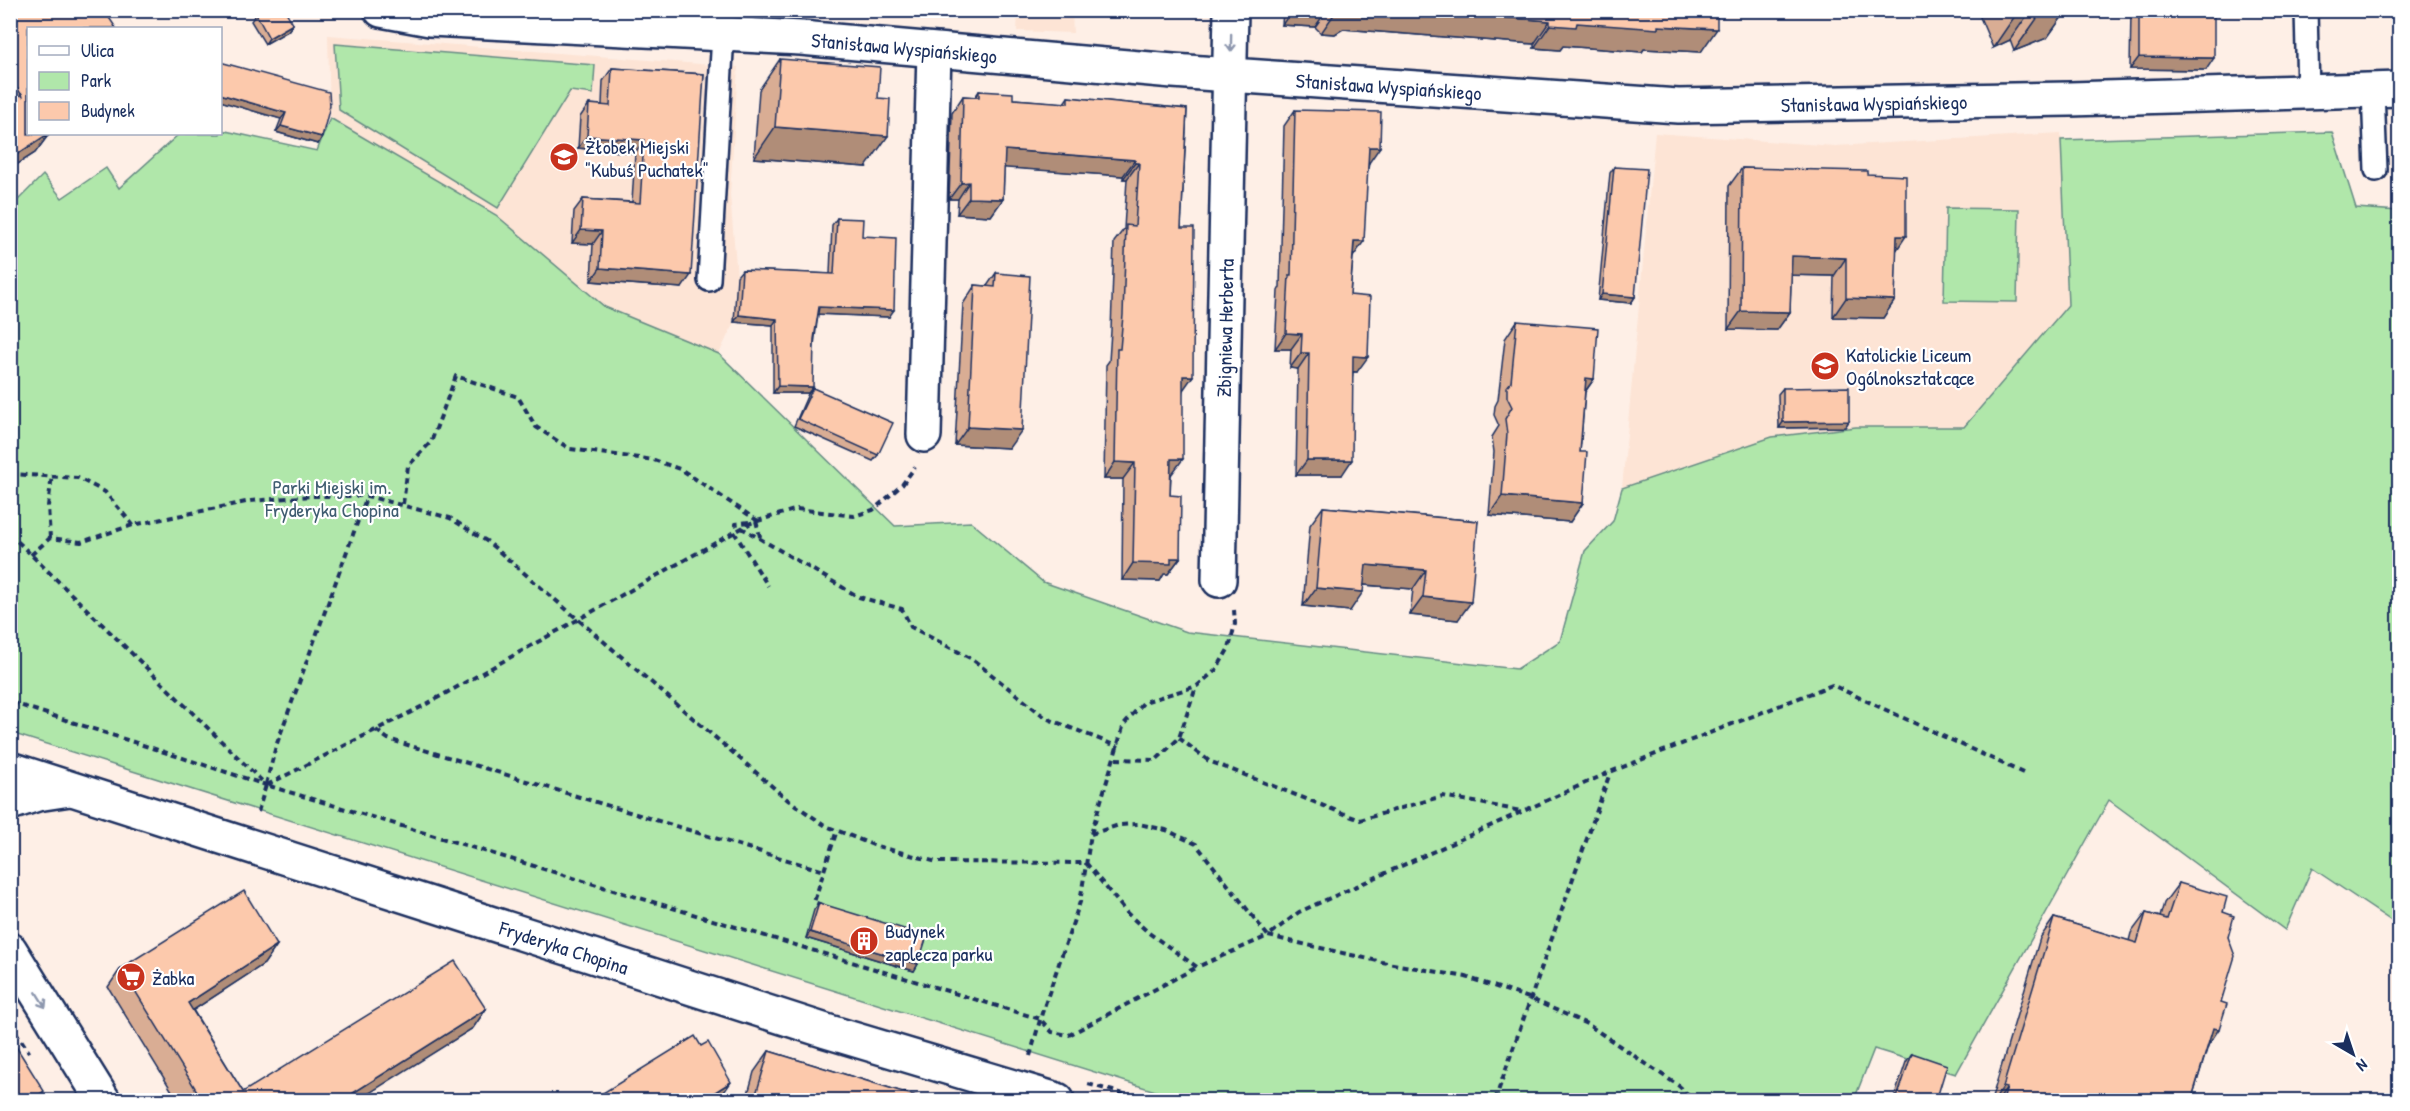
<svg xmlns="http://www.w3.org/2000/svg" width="2410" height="1111" font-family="'Patrick Hand',sans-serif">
	<rect width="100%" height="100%" fill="#feefe6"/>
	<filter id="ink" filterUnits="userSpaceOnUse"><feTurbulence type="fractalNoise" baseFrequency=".0167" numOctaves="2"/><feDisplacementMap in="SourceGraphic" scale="12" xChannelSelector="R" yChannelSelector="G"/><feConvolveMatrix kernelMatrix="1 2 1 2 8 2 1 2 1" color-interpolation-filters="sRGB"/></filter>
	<g filter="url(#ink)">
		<g fill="#fde4d5">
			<path d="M1018,11H1072L1073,33L1017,31Z"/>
			<path d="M328,35L738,67L730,195L737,276L734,322L719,354L605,307L496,215L330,118Z"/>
			<path d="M1655,133L1835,146L2061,133L2068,305L1963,427H1856L1772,437L1622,488Z"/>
		</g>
		<g fill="#b0e7aa" stroke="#668b84" stroke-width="1.5">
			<path d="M335,44L595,65L593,94L570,91L498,208L339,110Z"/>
			<path d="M330,118L496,215L605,307L719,354L895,526L971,522L1043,582L1187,632L1517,669L1560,641L1585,551L1613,521L1622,488L1772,437L1856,427H1964L2068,305L2061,140L2332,132L2356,208L2399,211V926L2312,868L2285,930L2109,800L1956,1074L1874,1049L1854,1100H1184L11,733V207L43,175L62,198L106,168L119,188L179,134H220L221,130L317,151Z"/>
			<path d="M1946,208L2019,209L2017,302L1944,301Z"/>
		</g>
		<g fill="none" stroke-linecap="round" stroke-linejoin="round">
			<g stroke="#1b2f5e" stroke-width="26">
				<g id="service">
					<path d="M2306,10L2308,92"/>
					<path d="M2373,91L2376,170"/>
					<path d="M709,280L723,34"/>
				</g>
			</g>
			<g stroke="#1b2f5e" stroke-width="38">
				<g id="minor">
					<path id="s1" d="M381,10L430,19L801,38L1173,71L1678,106L2070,99L2400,89"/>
					<path d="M924,435L934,51"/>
					<path id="s2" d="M1219,580L1231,10"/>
					<path id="s3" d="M10,769L826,1031L1057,1100"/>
					<path d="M10,803L37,794L70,789"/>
					<path d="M10,950L103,1100"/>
				</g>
			</g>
			<g stroke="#1b2f5e" stroke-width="4" stroke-dasharray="6 4.5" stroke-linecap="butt">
				<path d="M10,474L78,478L105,492L133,525"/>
				<path d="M403,504L408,466L431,442L456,376L518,397L536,427L570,449L654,460L682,470L758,521"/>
				<path d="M756,521L761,540"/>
				<path d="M749,522L735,524L859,597L902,609L911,627L972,659L1046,718L1119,747"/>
				<path d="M734,532L768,586"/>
				<path d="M10,534L266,785L10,702"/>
				<path d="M50,538L48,506L52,475"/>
				<path d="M31,555L50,538L81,542L133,525L251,501L312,496H367L450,518L488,542L788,800L826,826L873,845L937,862L1086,863L1127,913L1149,933L1197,967L1268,936L1382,962L1466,977L1529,998L1587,1024L1679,1086L1694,1100"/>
				<path d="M376,730L388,739L824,871"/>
				<path d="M1179,738L1209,761L1360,820L1443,796L1521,811"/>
				<path d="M1116,759L1156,760L1179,738L1196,687"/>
				<path d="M266,784L276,746L367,496"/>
				<path d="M267,785L423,706L751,523L797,509L854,516L873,510L902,485L915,467"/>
				<path d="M258,812L266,785L1040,1019L1052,1032L1069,1035L1197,967"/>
				<path d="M1091,834L1119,825L1139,824L1166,830L1196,844L1268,936L1299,912L1610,772L1832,685L2023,773"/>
				<path d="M822,905L814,902L837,830"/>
				<path d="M10,1023L29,1052"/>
				<path d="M1030,1056L1042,1013L1080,902L1091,834L1124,724L1144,702L1197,686L1216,670L1229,648L1235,624L1234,610"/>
				<path d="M1088,1084L1145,1100"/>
				<path d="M1495,1100L1610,773"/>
			</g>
			<use href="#service" stroke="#fff" stroke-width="21"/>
			<use href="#minor" stroke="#fff" stroke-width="33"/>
		</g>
		<g fill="#d9ad94" stroke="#1b2f5e" stroke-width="1.5">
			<path d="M10,10L28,28V134H49L35,153L10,169Z"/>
			<path d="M1283,10H1717L1701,52L1644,49L1642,52L1563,46L1560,50L1534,48V44L1343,29L1335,34L1321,33L1315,27L1282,25Z"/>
			<path d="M1977,10H2067L2047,38L2014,51L2010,40L1993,48Z"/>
			<path d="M2131,10L2214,11L2206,70L2130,69Z"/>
			<path d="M256,14L293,24L288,31L265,44L251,21Z"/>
			<path d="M780,59L866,167L754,158L759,90Z"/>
			<path d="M220,62L322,137L318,144L276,132L281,119L220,101Z"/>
			<path d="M612,68L704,74L682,288L591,281L593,244L572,243L574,211L583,199L632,202L635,153L578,148L580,117L589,104L602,105L603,81Z"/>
			<path d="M979,91L1013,99L1064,103L1068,97L1187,109L1181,228L1183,389L1171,475L1170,495L1180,558L1168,574H1164L1160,581L1122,580L1123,479H1104L1106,365L1109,361L1111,331L1114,242L1124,229L1127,179H1123V176L1004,167L1003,199L991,216L957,214L958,199H949L952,113L963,96L975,97Z"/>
			<path d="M1295,110L1369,163L1353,257L1350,295L1357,372H1353L1342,475H1296L1298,369L1290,368L1291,349H1275L1278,291L1280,287L1284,126Z"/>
			<path d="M1614,167L1635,297L1631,303L1598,300L1610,173Z"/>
			<path d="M1742,168L1867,174L1896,250L1895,300L1883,318L1833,317L1834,276L1791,275L1790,312L1777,330L1728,329L1729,186Z"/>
			<path d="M837,218L862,236L889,317L818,314L808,393H773V325L734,322L737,276L742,270L830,274L832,225Z"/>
			<path d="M996,273L1009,448L955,445L963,304L975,285L987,286Z"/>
			<path d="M1517,321L1594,379L1585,392L1580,452L1583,503L1570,522L1489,515L1494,452L1492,437L1499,426L1494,415L1495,406L1498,400L1505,339Z"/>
			<path d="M813,388L878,455L873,461L794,426L808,394Z"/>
			<path d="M1783,388L1849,421L1845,427L1779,428L1778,394Z"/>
			<path d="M1323,507L1478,521L1458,620L1410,615L1413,589L1364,585L1350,611L1303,606L1310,525Z"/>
			<path d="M2179,883L2223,912L2228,937L2208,1046L2191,1101H1991L2040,938L2054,918L2129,941L2131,933L2146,913L2160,917L2164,903Z"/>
			<path d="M819,903L918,964L914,971L806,938L814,910Z"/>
			<path d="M277,945L264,964L193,1010L243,1092L486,1009L473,1028L363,1096L376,1101H178L108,987L121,968Z"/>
			<path d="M769,1051L932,1101H746L754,1072Z"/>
			<path d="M1912,1053L1936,1101H1893L1906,1062Z"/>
		</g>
		<g fill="#b08d78" stroke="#1b2f5e" stroke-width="1.5">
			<path d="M1292,10H1327L1315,27L1282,25Z"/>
			<path d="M1337,10H1413L1550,21L1534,44L1343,29L1335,34L1321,33Z"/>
			<path d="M2019,10H2031L2010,40L1993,48Z"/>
			<path d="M2043,10H2067L2047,38L2014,51Z"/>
			<path d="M1577,23L1658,26L1717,29L1701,52L1644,49L1642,52L1563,46L1560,50L1534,48L1550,25Z"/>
			<path d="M293,24L288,31L265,44L269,38Z"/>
			<path d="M2139,57L2214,58L2206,70L2130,69Z"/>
			<path d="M220,94L286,113L281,119L220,101Z"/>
			<path d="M281,126L322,137L318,144L276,132Z"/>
			<path d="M775,127L888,136L866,167L754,158Z"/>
			<path d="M49,134L35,153L10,169V159Z"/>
			<path d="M587,136L644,140L635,153L578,148Z"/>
			<path d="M1369,147H1380L1369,163L1358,162Z"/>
			<path d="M1005,150L1135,160L1123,176L993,167Z"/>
			<path d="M1135,163H1139L1127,179H1123Z"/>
			<path d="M969,182L958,199H949L961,183Z"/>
			<path d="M969,198L1003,199L991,216L957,214Z"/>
			<path d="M581,230L602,231L593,244L572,243Z"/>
			<path d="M1897,236H1906L1894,254Z"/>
			<path d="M1354,241H1364L1353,257Z"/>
			<path d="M1792,256L1846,258L1834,276L1779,275Z"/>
			<path d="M600,268L691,275L682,288L591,281Z"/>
			<path d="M1602,294L1635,297L1631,303L1598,300Z"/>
			<path d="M1846,298L1895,300L1883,318L1833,317Z"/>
			<path d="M819,307L894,310L889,317L815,314Z"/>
			<path d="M1741,311L1790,312L1777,330L1728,329Z"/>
			<path d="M739,315L777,319L773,325L734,322Z"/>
			<path d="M1286,333L1302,334L1291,349H1275Z"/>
			<path d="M1301,353H1309L1298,369L1290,368Z"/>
			<path d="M1353,356L1368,357L1357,372L1342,371Z"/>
			<path d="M1183,376H1193L1181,393Z"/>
			<path d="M1586,378L1594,379L1581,397Z"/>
			<path d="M778,386L813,387L808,393H773Z"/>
			<path d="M1849,421L1845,427L1779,428L1783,422Z"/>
			<path d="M968,427L1022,430L1009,448L955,445Z"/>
			<path d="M1171,459H1183L1171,475H1160Z"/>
			<path d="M1307,460H1352L1342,475H1296Z"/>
			<path d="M1115,462L1135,463L1123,479H1104Z"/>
			<path d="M1502,496L1583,503L1570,522L1489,515Z"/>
			<path d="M1171,558H1180L1168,574H1164L1160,581L1122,580L1133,563Z"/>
			<path d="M1366,565L1426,570L1413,589L1353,584Z"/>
			<path d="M1316,588L1363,592L1350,611L1303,606Z"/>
			<path d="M1423,597L1471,602L1458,620L1410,615Z"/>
			<path d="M810,932L918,964L914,971L806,938Z"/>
			<path d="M277,945L264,964L175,1022L188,1003Z"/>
			<path d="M486,1009L473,1028L357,1101L353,1093Z"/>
			<path d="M2213,1028L2219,1029L2205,1050Z"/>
			<path d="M731,1082L718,1101H701Z"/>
			<path d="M2003,1087L2007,1088L1998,1101H1994Z"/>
			<path d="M44,1091L38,1101H32L34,1098Z"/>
			<path d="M2004,1097L2017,1101H2001Z"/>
		</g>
		<g fill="#fcc9ac" stroke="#1b2f5e" stroke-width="1.5">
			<path d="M10,10H104L116,28H28V134H48L10,159V102L22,94L23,97L10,77Z"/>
			<path d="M262,10H285L293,24L269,38L256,14Z"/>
			<path d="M1413,10H1717V29L1658,26V29L1577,23L1576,27L1550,25V21Z"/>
			<path d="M2139,10L2214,11V58L2139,57Z"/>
			<path d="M780,59L880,67L878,98L890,99L888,136L775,127Z"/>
			<path d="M220,62L329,92L330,106L322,137L281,126L286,113L220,94Z"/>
			<path d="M612,68L704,74L691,275L600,268L602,231L581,230L583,199L640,203L644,140L587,136L589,104L610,106Z"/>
			<path d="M979,91L1013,93V99L1068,103V97L1187,109L1181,228H1194L1193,376H1183V459H1171L1170,495L1181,496L1180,558H1171V564L1133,563L1135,463L1115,462L1117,349H1120L1123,315L1126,225L1135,226L1139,163H1135V160L1005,150L1003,199L969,198V182L961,183L963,96L979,97Z"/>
			<path d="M1295,110L1381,112L1380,147H1369L1364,241H1354L1350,295L1370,297L1368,357L1353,356L1352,460H1307L1309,353H1301L1302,334L1286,333L1289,275H1291Z"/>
			<path d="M1614,167L1647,169L1635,297L1602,294Z"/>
			<path d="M1742,168L1867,171V174L1906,176V236H1897L1895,300L1846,298V258L1792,256L1790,312L1741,311Z"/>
			<path d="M837,218L863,219L862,236L896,238L894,310L819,307L814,339L813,387L778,386L777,319L739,315L742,270L834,274Z"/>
			<path d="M996,273L1030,276L1022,430L968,427L975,285L995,287Z"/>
			<path d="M1517,321L1598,328L1594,379L1586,378L1580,452H1587L1583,503L1502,496L1507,434L1505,419L1512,407L1507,397V387L1511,382Z"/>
			<path d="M1849,387V421L1783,422V388Z"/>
			<path d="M813,388L893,423L878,455L798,419Z"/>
			<path d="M1323,507L1478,521L1471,602L1423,597L1426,570L1366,565L1363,592L1316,588Z"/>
			<path d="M2179,883L2227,897L2223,912L2234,916L2228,937L2235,956L2221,1002L2227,1004L2219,1029L2213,1028L2191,1101H2017L2004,1097L2007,1088L2003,1087L2054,918L2137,943L2146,913L2167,919Z"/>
			<path d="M244,891L277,945L188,1003L243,1092L455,961L486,1009L353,1093L376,1101H203L121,968Z"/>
			<path d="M819,903L927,936L918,964L810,932Z"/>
			<path d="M695,1036L701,1046L708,1042L731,1082L701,1101H590Z"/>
			<path d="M10,1037L44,1091L34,1098L36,1101H10Z"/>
			<path d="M769,1051L932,1101H754Z"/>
			<path d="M1912,1053L1947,1065L1936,1101H1896Z"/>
		</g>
		<defs><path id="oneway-shaft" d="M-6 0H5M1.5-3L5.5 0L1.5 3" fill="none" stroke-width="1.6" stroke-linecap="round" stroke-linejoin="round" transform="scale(1.5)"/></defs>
		<g stroke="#8d97ae">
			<use href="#oneway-shaft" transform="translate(1231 43) rotate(91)"/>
			<use href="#oneway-shaft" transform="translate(41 1000) rotate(58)"/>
		</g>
	</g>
	<defs>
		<g id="school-disc" transform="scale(1.5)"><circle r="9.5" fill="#c8321e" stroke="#fff"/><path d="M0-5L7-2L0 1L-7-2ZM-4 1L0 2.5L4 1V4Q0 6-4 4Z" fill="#fff"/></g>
		<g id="building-disc" transform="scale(1.5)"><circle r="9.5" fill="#c8321e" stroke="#fff"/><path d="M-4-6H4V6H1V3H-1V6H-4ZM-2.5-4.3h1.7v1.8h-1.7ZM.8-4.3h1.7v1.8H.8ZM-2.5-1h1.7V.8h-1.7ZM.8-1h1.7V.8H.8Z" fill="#fff"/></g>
		<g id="supermarket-disc" transform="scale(1.5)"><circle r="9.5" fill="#c8321e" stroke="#fff"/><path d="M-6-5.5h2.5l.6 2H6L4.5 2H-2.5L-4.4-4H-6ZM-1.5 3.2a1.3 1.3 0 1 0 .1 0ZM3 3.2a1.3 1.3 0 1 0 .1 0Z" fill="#fff"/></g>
	</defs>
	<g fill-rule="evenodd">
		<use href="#school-disc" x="564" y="157"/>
		<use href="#school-disc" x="1825" y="366"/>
		<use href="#building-disc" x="864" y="941"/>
		<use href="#supermarket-disc" x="131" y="977"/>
	</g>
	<g text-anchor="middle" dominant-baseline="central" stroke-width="4.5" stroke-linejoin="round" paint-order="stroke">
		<g font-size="20" fill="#1b2f5e" stroke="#fff">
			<text stroke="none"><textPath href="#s1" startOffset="525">Stanisława Wyspiańskiego</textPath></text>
			<text stroke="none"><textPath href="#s1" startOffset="1011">Stanisława Wyspiańskiego</textPath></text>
			<text stroke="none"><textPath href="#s1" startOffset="1497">Stanisława Wyspiańskiego</textPath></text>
			<text stroke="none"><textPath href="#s2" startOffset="252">Zbigniewa Herberta</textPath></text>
			<text stroke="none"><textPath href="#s3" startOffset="582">Fryderyka Chopina</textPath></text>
		</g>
		<g font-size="20" fill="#1b2f5e" stroke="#fff" text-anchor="start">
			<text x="585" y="146">Żłobek Miejski<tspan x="585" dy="23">"Kubuś Puchatek"</tspan></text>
			<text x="1846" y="354">Katolickie Liceum<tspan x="1846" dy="23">Ogólnokształcące</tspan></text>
			<text x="885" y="930">Budynek<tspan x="885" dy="23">zaplecza parku</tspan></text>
			<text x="152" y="977">Żabka</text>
		</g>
		<g font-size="20" fill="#405d71" stroke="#fff">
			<text x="332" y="486">Parki Miejski im.<tspan x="332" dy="23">Fryderyka Chopina</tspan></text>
		</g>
	</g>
	<rect width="2410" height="1111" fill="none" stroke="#fff" stroke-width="36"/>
	<rect x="18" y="18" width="2374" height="1075" fill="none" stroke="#1b2f5e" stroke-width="2" filter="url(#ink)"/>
	<rect x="27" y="27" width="195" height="108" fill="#ffffff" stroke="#a4acbf" stroke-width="1.5"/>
	<rect x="39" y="46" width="30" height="9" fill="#ffffff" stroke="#a4acbf" stroke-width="1.5"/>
	<text x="81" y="57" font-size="18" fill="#1b2f5e">Ulica</text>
	<rect x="39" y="72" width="30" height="18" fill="#b0e7aa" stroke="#a4acbf" stroke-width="1.5"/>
	<text x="81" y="87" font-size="18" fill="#1b2f5e">Park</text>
	<rect x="39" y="102" width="30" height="18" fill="#fcc9ac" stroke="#a4acbf" stroke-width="1.5"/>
	<text x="81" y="117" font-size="18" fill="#1b2f5e">Budynek</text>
	<g transform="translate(2353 1054) rotate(141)" stroke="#ffffff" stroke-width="4.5" paint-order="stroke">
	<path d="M0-4.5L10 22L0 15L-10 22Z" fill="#1b2f5e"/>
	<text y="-9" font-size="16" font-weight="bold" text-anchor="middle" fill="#1b2f5e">N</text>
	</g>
</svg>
